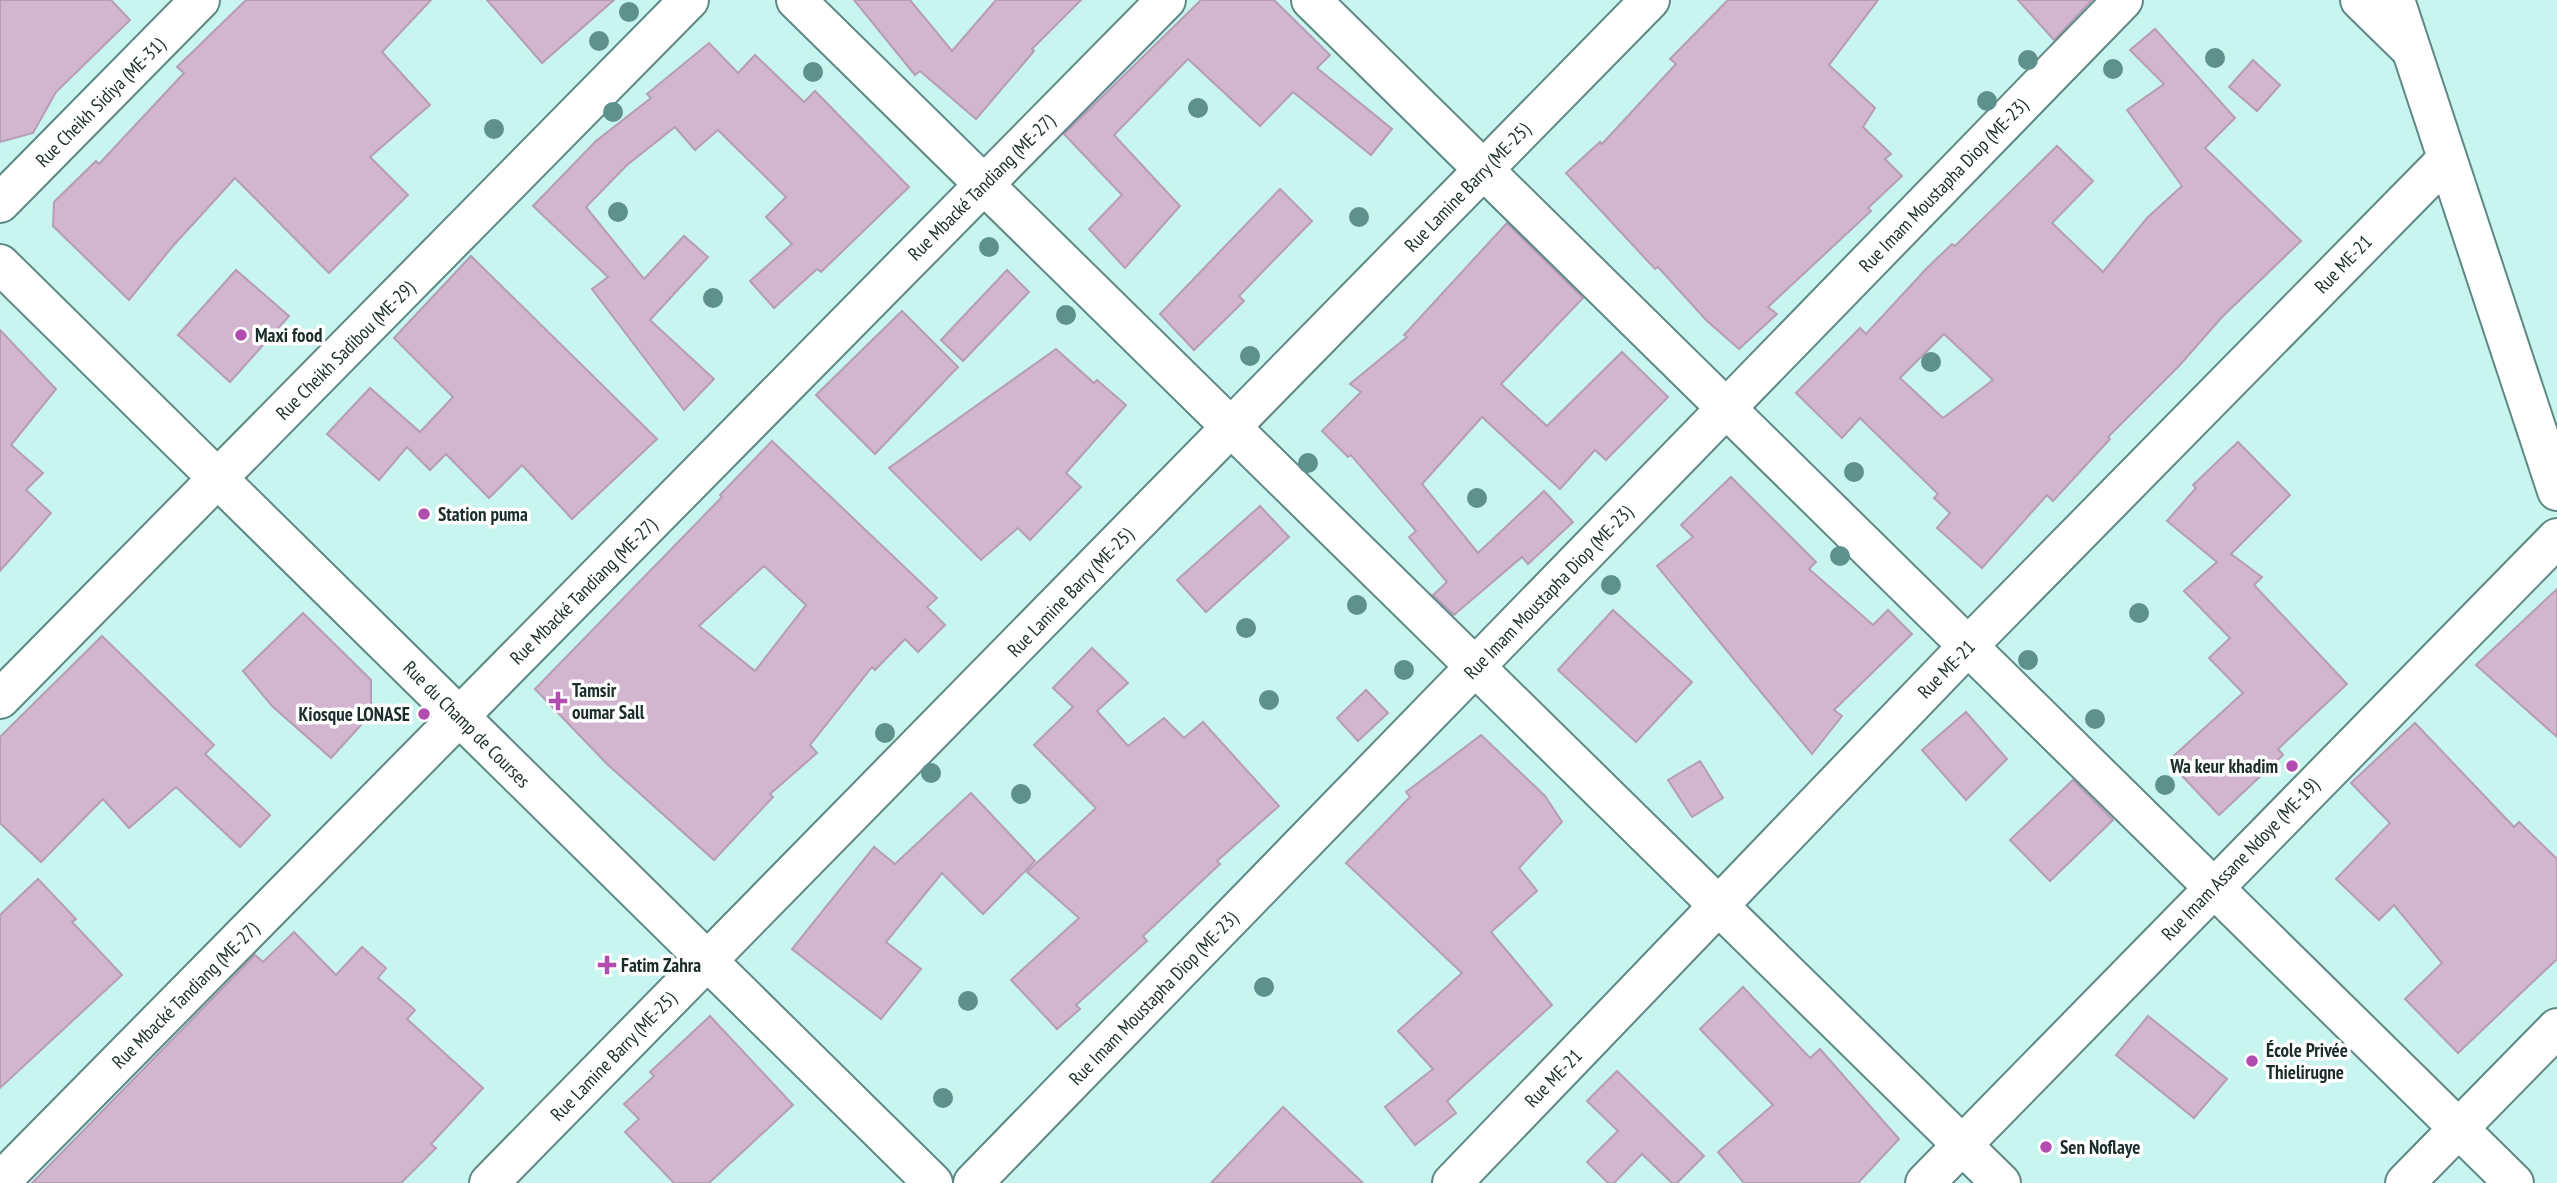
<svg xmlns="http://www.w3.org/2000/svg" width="2557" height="1183" font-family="'PT Sans Narrow',sans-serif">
	<rect width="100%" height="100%" fill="#c8f5ef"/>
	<g fill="#d2b6cf" stroke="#b79cb5" stroke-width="2" fill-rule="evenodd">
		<path d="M0,0H111L130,20L56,92L33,133L0,142Z"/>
		<path d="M246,0H431L382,52L430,105L370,157L408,195L329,273L235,178L172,247L129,300L53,226L54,202L96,161L99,164L184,73L177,67Z"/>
		<path d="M487,0H614L542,63Z"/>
		<path d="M854,0H910L952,51L996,0H1081L1032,49L1034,51L976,119L920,71L915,75Z"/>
		<path d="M1201,0H1274L1330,55L1317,68L1392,129L1371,155L1293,92L1260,126L1188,59L1114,135L1180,206L1125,268L1089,229L1122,195L1064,134Z"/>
		<path d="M1728,0H1878L1829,65L1875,108L1863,127L1891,154L1885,159L1902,176L1868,208L1871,211L1768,307L1777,314L1739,349L1707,321L1658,267L1655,269L1566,173L1600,142L1602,144L1676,64L1670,59Z"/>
		<path d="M2018,0H2092L2054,40Z"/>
		<path d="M2155,29L2235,118L2205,148L2301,241L2222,317L2179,366L2108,437L2110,439L2053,501L2047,495L1982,568L1937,528L1950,513L1934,498L1938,494L1860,418L1842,438L1796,393L1860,328L1866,334L1927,268L1952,244L1955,246L2057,146L2093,181L2052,223L2103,272L2147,218L2182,186L2127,110L2164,84L2130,50ZM1944,334L1993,380L1943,418L1900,378Z"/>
		<path d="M709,43L738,73L755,55L804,102L815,91L909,187L821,272L817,269L774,308L750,281L792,244L766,217L786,197L718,130L695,150L675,127L627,165L586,207L644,279L684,236L708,257L650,320L714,379L684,410L592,289L608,277L533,206L596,141L651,98L647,94Z"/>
		<path d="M2253,60L2280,85L2257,111L2229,87Z"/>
		<path d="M1280,189L1312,221L1239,296L1244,301L1194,350L1160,314Z"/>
		<path d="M1507,223L1583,298L1501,384L1547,426L1622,352L1668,397L1606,460L1595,450L1560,489L1482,417L1422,484L1478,553L1544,491L1573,522L1528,564L1522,557L1454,615L1433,595L1447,582L1409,537L1416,531L1351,455L1348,457L1322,431L1361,392L1350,384L1407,337L1404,335Z"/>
		<path d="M471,256L657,439L572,519L522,465L489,498L446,454L430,470L407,447L379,480L327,434L370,388L420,432L453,397L394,338Z"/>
		<path d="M236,270L289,316L230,382L178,335Z"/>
		<path d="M1007,270L1029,292L963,361L941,340Z"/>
		<path d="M902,311L958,367L875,454L816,395Z"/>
		<path d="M0,330L56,389L11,445L43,473L26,490L51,513L0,571Z"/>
		<path d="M1056,349L1094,383L1097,380L1126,405L1066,473L1081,487L1030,540L1018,528L981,560L889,468Z"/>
		<path d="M772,441L937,598L927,607L945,625L918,652L905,639L875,670L872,667L810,745L817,753L770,794L773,797L714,860L607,764L535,689L722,497L720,495ZM764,566L806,605L755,671L699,626Z"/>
		<path d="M2238,442L2290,495L2231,554L2262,577L2254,585L2347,684L2278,749L2283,755L2219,815L2168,761L2243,693L2209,658L2230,638L2184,591L2217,562L2167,521L2196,488L2193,485Z"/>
		<path d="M1731,477L1816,562L1809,569L1873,625L1888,610L1912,634L1834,710L1842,716L1812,754L1657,566L1693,537L1681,525Z"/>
		<path d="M1260,506L1289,537L1206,612L1177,580Z"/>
		<path d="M2557,589V737L2476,665Z"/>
		<path d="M1613,610L1692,682L1636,742L1558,670Z"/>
		<path d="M303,613L371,680V714L331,758L272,706L243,671Z"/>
		<path d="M102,636L214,745L205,754L270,815L240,847L176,787L129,828L103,799L41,862L0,823V737Z"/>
		<path d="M1092,648L1128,683L1097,711L1128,746L1164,718L1184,738L1203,722L1279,806L1217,861L1220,864L1143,936L1147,941L1076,1005L1080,1009L1057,1029L1011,980L1079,918L1027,872L1096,808L1034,745L1073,707L1053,688Z"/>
		<path d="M1366,690L1388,713L1358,741L1337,718Z"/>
		<path d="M1966,712L2007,759L1966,800L1922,750Z"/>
		<path d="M2415,723L2514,827L2519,822L2557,859V959L2458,1053L2405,999L2442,963L2394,905L2379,920L2336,879L2390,823L2351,783Z"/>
		<path d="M1481,735L1545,796L1562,822L1519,868L1537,891L1491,932L1552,1005L1447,1101L1456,1113L1415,1145L1385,1107L1433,1069L1398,1031L1462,973L1346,863L1410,797L1406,792Z"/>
		<path d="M1700,761L1723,798L1692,817L1668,780Z"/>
		<path d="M2073,780L2113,820L2050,881L2010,840Z"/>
		<path d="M971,793L1035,861L983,914L942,873L886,942L921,969L881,1019L792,949L874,847L895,864Z"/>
		<path d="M38,879L76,919L72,922L122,975L0,1088V915Z"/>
		<path d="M294,932L336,975L362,947L386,968L378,978L415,1010L407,1019L483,1088L431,1144L436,1148L401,1183H32L255,955L263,962Z"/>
		<path d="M1743,987L1810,1058L1820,1049L1899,1139L1858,1183H1744L1718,1152L1773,1105L1700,1029Z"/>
		<path d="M710,1016L793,1105L709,1183H674L625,1132L639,1119L624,1104L654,1076L650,1072Z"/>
		<path d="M2148,1016L2227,1079L2194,1118L2116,1055Z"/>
		<path d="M1617,1071L1704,1156L1677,1183H1672L1642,1154L1614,1183H1608L1587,1162L1618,1131L1587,1101Z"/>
		<path d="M1283,1107L1363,1183H1211Z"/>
	</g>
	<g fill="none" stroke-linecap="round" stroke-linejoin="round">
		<g stroke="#5e8883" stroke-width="42">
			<g id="minor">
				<path d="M796,0L2001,1183"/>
				<path d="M1311,0L2514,1183"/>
				<path d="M2360,0L2408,47"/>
				<path d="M2395,0L2557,491"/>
				<path d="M0,203L200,0"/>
				<path d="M0,264L933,1183"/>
				<path d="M0,699L689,0"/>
				<path d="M0,1182L1166,0"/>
				<path d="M489,1183L1650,0"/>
				<path d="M973,1183L2123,0"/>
				<path d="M1452,1183L1968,646L2446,160"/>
				<path d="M1925,1183L2557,538"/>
				<path d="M2405,1183L2557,1028"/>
			</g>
		</g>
		<use href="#minor" stroke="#fff" stroke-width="38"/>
	</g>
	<g fill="#5e918b">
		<circle cx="629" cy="12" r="10"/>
		<circle cx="599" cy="41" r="10"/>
		<circle cx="2215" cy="58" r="10"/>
		<circle cx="2028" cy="60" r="10"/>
		<circle cx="2113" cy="69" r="10"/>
		<circle cx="813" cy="72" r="10"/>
		<circle cx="1987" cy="101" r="10"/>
		<circle cx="1198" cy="108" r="10"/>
		<circle cx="613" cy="112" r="10"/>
		<circle cx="494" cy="129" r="10"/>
		<circle cx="618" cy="212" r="10"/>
		<circle cx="1359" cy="217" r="10"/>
		<circle cx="989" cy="247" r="10"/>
		<circle cx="713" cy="298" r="10"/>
		<circle cx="1066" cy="315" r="10"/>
		<circle cx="1250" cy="356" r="10"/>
		<circle cx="1931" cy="362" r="10"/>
		<circle cx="1308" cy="463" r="10"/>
		<circle cx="1854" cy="472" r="10"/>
		<circle cx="1477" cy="498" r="10"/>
		<circle cx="1840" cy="556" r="10"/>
		<circle cx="1611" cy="585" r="10"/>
		<circle cx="1357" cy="605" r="10"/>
		<circle cx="2139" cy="613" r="10"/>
		<circle cx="1246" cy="628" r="10"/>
		<circle cx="2028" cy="660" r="10"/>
		<circle cx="1404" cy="670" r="10"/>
		<circle cx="1269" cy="700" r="10"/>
		<circle cx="2095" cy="719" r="10"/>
		<circle cx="885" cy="733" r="10"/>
		<circle cx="931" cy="773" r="10"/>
		<circle cx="2165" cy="785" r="10"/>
		<circle cx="1021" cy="794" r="10"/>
		<circle cx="1264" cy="987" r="10"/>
		<circle cx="968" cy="1001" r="10"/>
		<circle cx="943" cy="1098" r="10"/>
	</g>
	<g fill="#b34cb0" stroke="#fff" stroke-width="2.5">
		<circle cx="241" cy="335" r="7"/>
		<circle cx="424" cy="514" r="7"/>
		<path d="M554.5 690.5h7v7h7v7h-7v7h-7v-7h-7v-7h7z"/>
		<circle cx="424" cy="714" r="7"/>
		<circle cx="2292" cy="766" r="7"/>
		<path d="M603.5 954.5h7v7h7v7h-7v7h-7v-7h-7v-7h7z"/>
		<circle cx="2252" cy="1061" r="7"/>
		<circle cx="2046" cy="1147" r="7"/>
	</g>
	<g text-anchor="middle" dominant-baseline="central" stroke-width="7" stroke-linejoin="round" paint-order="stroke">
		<g font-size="19" fill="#1b2d2a" stroke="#fff">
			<text transform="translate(100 102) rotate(-45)">Rue Cheikh Sidiya (ME-31)</text>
			<text transform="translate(1943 185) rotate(-46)">Rue Imam Moustapha Diop (ME-23)</text>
			<text transform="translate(981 187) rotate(-45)">Rue Mbacké Tandiang (ME-27)</text>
			<text transform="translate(1467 187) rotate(-46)">Rue Lamine Barry (ME-25)</text>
			<text transform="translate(2343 264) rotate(-46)">Rue ME-21</text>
			<text transform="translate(345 350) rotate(-45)">Rue Cheikh Sadibou (ME-29)</text>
			<text transform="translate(583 591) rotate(-45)">Rue Mbacké Tandiang (ME-27)</text>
			<text transform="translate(1070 592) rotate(-46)">Rue Lamine Barry (ME-25)</text>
			<text transform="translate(1548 592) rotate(-46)">Rue Imam Moustapha Diop (ME-23)</text>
			<text transform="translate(1946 669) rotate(-46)">Rue ME-21</text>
			<text transform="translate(467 724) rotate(45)">Rue du Champ de Courses</text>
			<text transform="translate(2240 859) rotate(-46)">Rue Imam Assane Ndoye (ME-19)</text>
			<text transform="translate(185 995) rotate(-45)">Rue Mbacké Tandiang (ME-27)</text>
			<text transform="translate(1153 998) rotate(-46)">Rue Imam Moustapha Diop (ME-23)</text>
			<text transform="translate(613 1056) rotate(-46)">Rue Lamine Barry (ME-25)</text>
			<text transform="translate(1553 1078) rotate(-46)">Rue ME-21</text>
		</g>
		<g font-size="19" font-weight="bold" fill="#1b2d2a" stroke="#fff" text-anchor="start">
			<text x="255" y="335">Maxi food</text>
			<text x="438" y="514">Station puma</text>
			<text x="572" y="690">Tamsir<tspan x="572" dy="22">oumar Sall</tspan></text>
			<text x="410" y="714" text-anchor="end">Kiosque LONASE</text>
			<text x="2278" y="766" text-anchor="end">Wa keur khadim</text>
			<text x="621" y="965">Fatim Zahra</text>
			<text x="2266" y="1050">École Privée<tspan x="2266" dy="22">Thielirugne</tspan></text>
			<text x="2060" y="1147">Sen Noflaye</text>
		</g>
	</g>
</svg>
